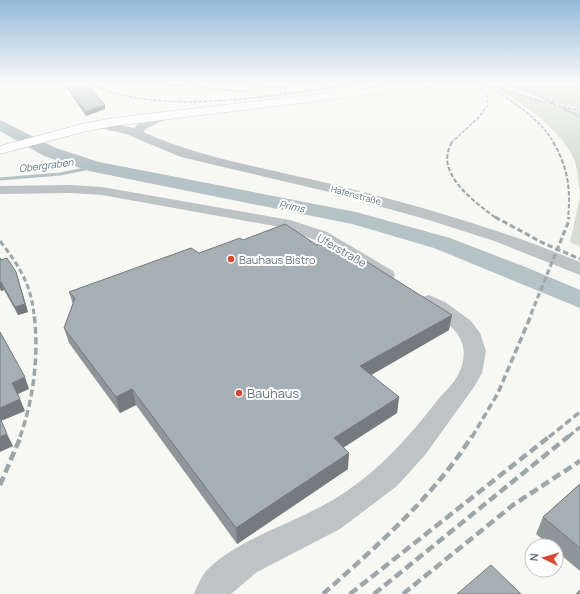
<svg xmlns="http://www.w3.org/2000/svg" width="580" height="594" font-family="Manrope,sans-serif">
	<rect width="100%" height="100%" fill="#f7f7f4"/>
	<g fill="#d7dcd4">
		<path d="M516,84H580V109L552,102L508,86Z"/>
		<path d="M494,87L580,113V193C578,183 578,169 574,159C561,129 521,102 494,87Z"/>
		<path d="M580,197V247L570,242Z"/>
	</g>
	<g fill="none" stroke-linecap="round" stroke-linejoin="round">
		<g stroke="#b6c3c6" stroke-width="2.5">
			<path d="M524,87L553,103"/>
			<path d="M563,108L580,117"/>
		</g>
		<path stroke="#b6c3c6" stroke-width="3" d="M0,179L60,174L95,167"/>
		<path fill="#b6c3c6" fill-rule="evenodd" d="M0,120L56,148L99,162L356,212L450,238L528,268L580,290V308L434,248L352,224L89,171L44,156L0,131Z"/>
		<g stroke="#b0b6b9" stroke-width="1">
			<path id="major" d="M404,84H435L430,87L113,126L83,132L0,154V146L82,124L113,118Z"/>
		</g>
		<g fill="#bec3c6" fill-rule="evenodd">
			<path d="M167,112L171,113L173,115L171,117L149,127L143,132C201,158 265,168 327,183C413,204 498,228 580,262V275L494,241L432,221L325,191L181,157L126,134L95,127L93,124L99,120L134,128L141,121Z"/>
			<path d="M70,185L102,187L290,220L327,232L393,271L395,275L393,279L386,281L379,279L315,240L280,227L102,195L70,193L0,194V186Z"/>
			<path d="M429,295L445,302L471,321L480,333L486,351L482,373L474,387L425,455L397,486L340,529L257,572L231,594H194C197,586 201,577 207,570C241,536 303,521 344,493C381,468 409,437 436,402C443,393 454,384 459,373C475,338 448,322 422,305L419,301L422,297Z"/>
		</g>
		<use href="#major" fill="#fff" fill-rule="evenodd"/>
		<g stroke="#9ea6aa" stroke-width="1.5" stroke-dasharray="3.5 1.5" stroke-linecap="butt">
			<path d="M91,84C99,87 108,92 117,94C189,112 283,94 356,84"/>
			<path d="M190,84L212,89L251,92"/>
			<path d="M238,84L287,88"/>
			<path d="M485,84C510,100 539,117 554,143"/>
			<path d="M496,86L534,99L580,111"/>
			<path d="M451,143L479,117L488,105L486,93L478,84"/>
		</g>
		<g stroke="#9ea6aa" stroke-width="2" stroke-dasharray="4.5 2" stroke-linecap="butt">
			<path d="M452,142C433,173 475,202 496,218"/>
			<path d="M553,142C568,167 571,190 568,218"/>
		</g>
		<g stroke="#9ea6aa" stroke-width="3" stroke-dasharray="5.5 3" stroke-linecap="butt">
			<path d="M495,217L543,243L580,259"/>
			<path d="M0,241C19,266 30,282 34,314"/>
			<path d="M531,314L568,223L569,217"/>
		</g>
		<g stroke="#9ea6aa" stroke-width="3.5" stroke-dasharray="7 3.5" stroke-linecap="butt">
			<path d="M20,437C34,397 39,355 34,313"/>
			<path d="M472,437L498,393L532,313"/>
			<path d="M549,437L580,412"/>
			<path d="M568,437L580,427"/>
		</g>
		<g stroke="#9ea6aa" stroke-width="4.5" stroke-dasharray="9 4.5" stroke-linecap="butt">
			<path d="M0,485L21,436"/>
			<path d="M323,594C377,546 433,497 472,436"/>
			<path d="M350,594L550,436"/>
			<path d="M374,594L569,436"/>
			<path d="M403,594L513,505L580,461"/>
		</g>
	</g>
	<g fill="#8f969a">
		<path d="M64,84H87L105,109L86,116L65,86Z"/>
		<path d="M165,84H188L172,87Z"/>
		<path d="M243,240L449,330L371,375L399,397L397,413L343,448L348,469L237,544L136,405L120,413L69,343L64,328L73,304L69,292Z"/>
		<path d="M0,258L1,260L16,272L28,312L18,315L4,290L1,291L0,288Z"/>
		<path d="M580,484V571L556,551V546H551L536,534L543,517Z"/>
	</g>
	<g fill="#747a7d">
		<path d="M171,84H188L172,87Z"/>
		<path d="M105,105V109L86,116V112Z"/>
		<path d="M16,272L28,312L18,315L15,307Z"/>
		<path d="M1,282L4,290L1,291L0,287V283Z"/>
		<path d="M452,315L449,330L359,382L360,366Z"/>
		<path d="M25,377L29,389L16,395L12,383Z"/>
		<path d="M132,389L136,405L120,413L116,397Z"/>
		<path d="M399,397L397,413L333,454L334,438Z"/>
		<path d="M20,399L25,411L1,421L0,418V408Z"/>
		<path d="M7,434L13,446L0,452V437Z"/>
		<path d="M349,453L348,469L237,544L236,528Z"/>
	</g>
	<g fill="#a6afb3" stroke="#747a7d">
		<path d="M65,84H87L105,105L86,112Z"/>
		<path d="M285,224L317,245L323,242L356,264L364,260L452,315L360,366L399,397L334,438L349,453L236,528L132,389L116,397L64,328L75,298L69,292L191,248L199,253L240,238L243,240Z"/>
		<path d="M0,258L1,260L7,258L16,272L25,304L15,307L1,282L0,283Z"/>
		<path d="M0,332L25,377L12,383L20,399L0,408Z"/>
		<path d="M0,418L7,434L0,437Z"/>
		<path d="M580,484V548L543,517Z"/>
		<path d="M491,565L521,594H457Z"/>
		<path d="M580,590V594H576Z"/>
	</g>
	<linearGradient id="sky" x2="0" y2="1"><stop stop-color="#94bada"/><stop offset="0.5" stop-color="#fbfbfa"/><stop offset="1" stop-color="#fbfbfa" stop-opacity="0"/></linearGradient>
	<rect width="580" height="167" fill="url(#sky)"/>
	<g fill="#d94933" stroke="#fff" stroke-width="1.5">
		<circle cx="231" cy="259" r="4"/>
		<circle cx="239" cy="393" r="4"/>
	</g>
	<g text-anchor="middle" dominant-baseline="central" stroke-width="4" stroke-linejoin="round" paint-order="stroke">
		<g font-size="9" fill="#64757d" stroke="#fff">
			<text transform="translate(356 195) rotate(15)">Hafenstraße</text>
		</g>
		<g font-size="10" font-style="italic" fill="#5e7478" stroke="#fff">
			<text transform="translate(46 165) rotate(-7)">Obergraben</text>
			<text transform="translate(292 206) rotate(11)">Prims</text>
		</g>
		<g font-size="11" fill="#64757d" stroke="#fff">
			<text transform="translate(342 250) rotate(30)">Uferstraße</text>
		</g>
		<g font-size="11" fill="#64757d" stroke="#fff" text-anchor="start">
			<text x="239" y="259">Bauhaus Bistro</text>
		</g>
		<g font-size="13" fill="#64757d" stroke="#fff" text-anchor="start">
			<text x="247" y="393">Bauhaus</text>
		</g>
	</g>
	<g transform="translate(544 558) rotate(275)"><circle r="19" fill="#ffffff" stroke="#c1c8cb"/>
	<path d="M0-3L7 15L0 10L-7 15Z" fill="#d94933"/>
	<text y="-6" font-size="11" font-weight="bold" text-anchor="middle" fill="#64757d">N</text>
	</g>
</svg>
